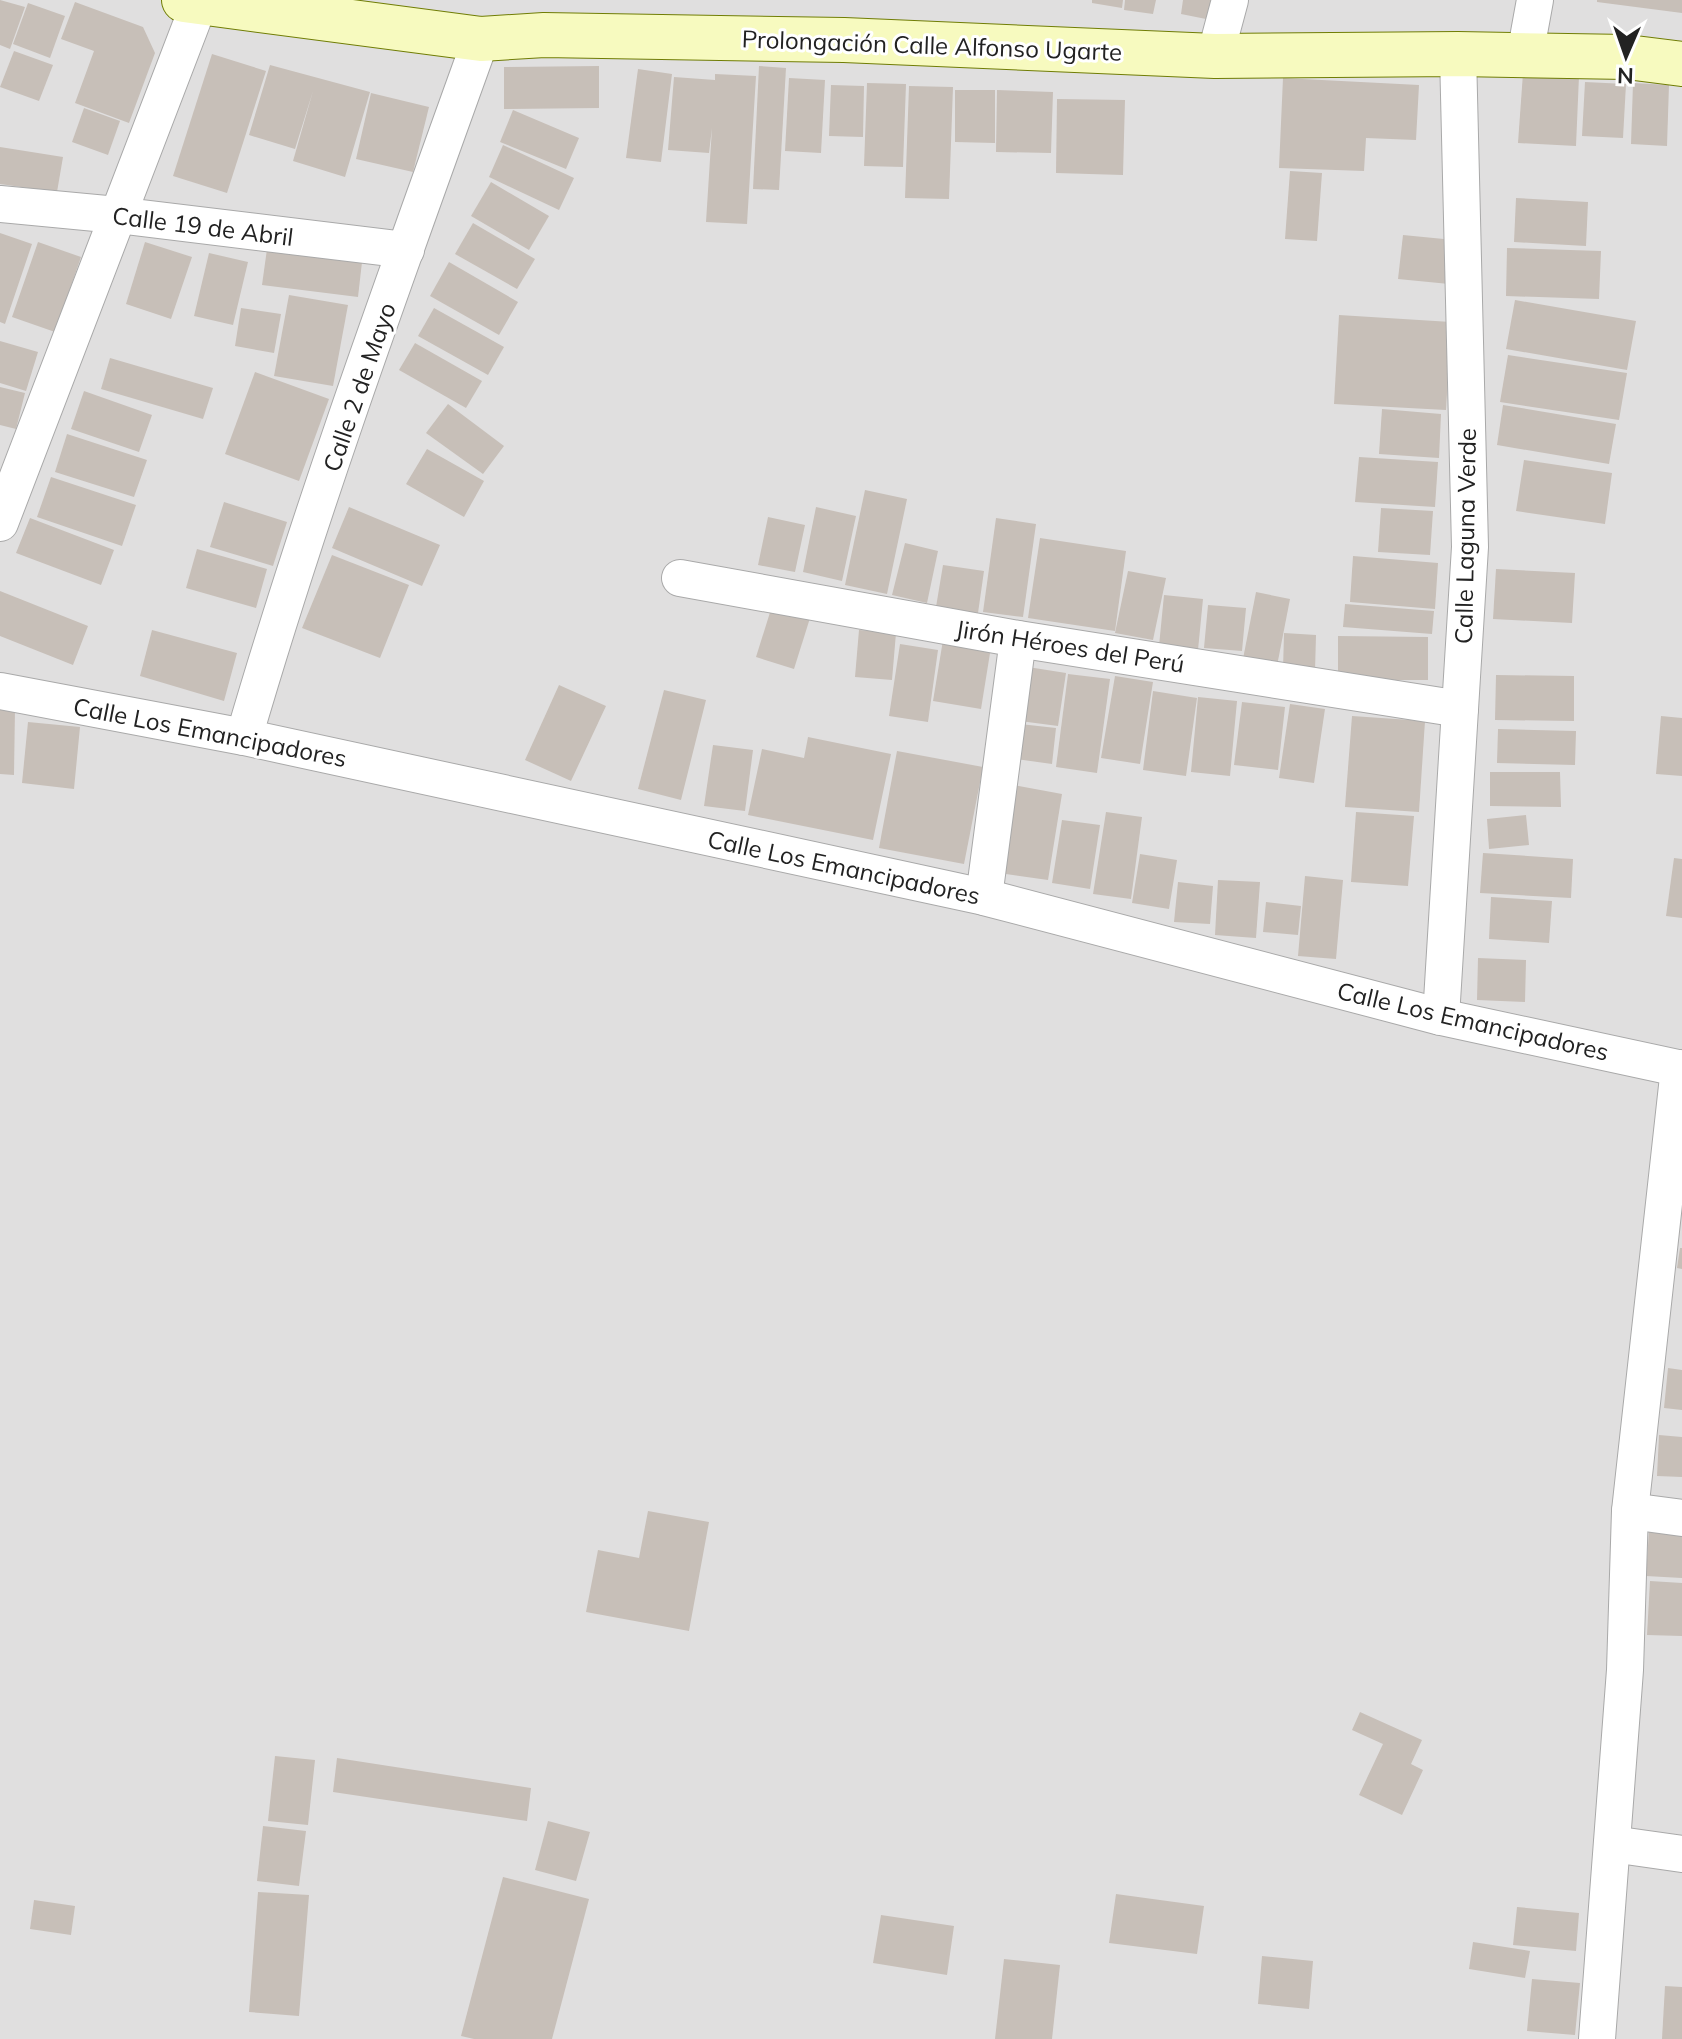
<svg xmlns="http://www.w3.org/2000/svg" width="1682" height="2039" font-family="Mulish,sans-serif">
	<rect width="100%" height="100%" fill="#f2efe9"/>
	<rect fill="#e0dfdf" x="0" y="0" width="1682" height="2039"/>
	<g fill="#c7bfb8">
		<path d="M0,0L25,7L10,49L0,45Z"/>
		<path d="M1092,0H1123L1122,8L1092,3Z"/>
		<path d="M1125,0H1156L1153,14L1124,10Z"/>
		<path d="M1183,0H1220L1216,21L1181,14Z"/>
		<path d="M1597,0H1682V13L1597,2Z"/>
		<path d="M75,2L143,27L155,53L129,123L75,103L94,51L61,39Z"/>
		<path d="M28,3L65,16L50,58L13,44Z"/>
		<path d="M14,51L53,65L39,101L0,87Z"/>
		<path d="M212,54L266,71L227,193L173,176Z"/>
		<path d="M270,65L370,92L345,177L293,161L313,91L295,149L249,135Z"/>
		<path d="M599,66V108L504,109V67Z"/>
		<path d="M759,66L786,68L779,190L753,189Z"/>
		<path d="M638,69L672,74L661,162L626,158Z"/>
		<path d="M1523,73L1579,76L1576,146L1518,143Z"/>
		<path d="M715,74L756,76L747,224L706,222L712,128L709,153L668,150L674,77L715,80Z"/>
		<path d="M789,78L825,80L821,153L785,151Z"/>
		<path d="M1283,78L1419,85L1416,140L1366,138L1364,171L1279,168Z"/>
		<path d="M1585,82L1626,84L1623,138L1582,136Z"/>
		<path d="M867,83L906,84L903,167L864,166Z"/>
		<path d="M1633,83L1669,85L1667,146L1631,144Z"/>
		<path d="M831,85L864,86L863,137L829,136Z"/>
		<path d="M909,86L953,87L949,199L905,198Z"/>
		<path d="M955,90H995V143L955,142Z"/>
		<path d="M997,90L1053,92L1051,153L996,152Z"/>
		<path d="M371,93L429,107L413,172L356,159Z"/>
		<path d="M1057,99L1125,100L1123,175L1056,173Z"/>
		<path d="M84,108L120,121L108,155L72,142Z"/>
		<path d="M513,110L579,138L566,169L500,142Z"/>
		<path d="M503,145L574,178L559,210L489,177Z"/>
		<path d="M0,147L63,157L57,192L0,184Z"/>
		<path d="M1290,171L1322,173L1317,241L1285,239Z"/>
		<path d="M491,182L549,216L529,250L471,216Z"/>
		<path d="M1516,198L1588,202L1586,246L1514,242Z"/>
		<path d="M473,223L535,259L517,289L455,254Z"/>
		<path d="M0,233L32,244L5,324L0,322Z"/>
		<path d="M1403,235L1454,240L1449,284L1398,279Z"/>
		<path d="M38,242L81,257L55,332L12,317Z"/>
		<path d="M145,242L192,257L171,319L126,304Z"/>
		<path d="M1507,248L1601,251L1599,299L1506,296Z"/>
		<path d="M267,249L362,262L358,297L262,285Z"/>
		<path d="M209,253L248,262L233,325L194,316Z"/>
		<path d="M449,262L518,302L499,335L430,296Z"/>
		<path d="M289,295L348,305L333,386L274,376Z"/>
		<path d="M1515,300L1636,321L1627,370L1506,349Z"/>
		<path d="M241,308L281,314L274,353L235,346Z"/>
		<path d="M434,308L504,347L488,375L418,336Z"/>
		<path d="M1339,315L1451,322L1446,410L1334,404Z"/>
		<path d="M0,341L38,352L26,391L0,383Z"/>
		<path d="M415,343L482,381L466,408L399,370Z"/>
		<path d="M1508,355L1627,373L1619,420L1500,402Z"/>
		<path d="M110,358L213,388L203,419L101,389Z"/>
		<path d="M255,372L329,399L299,481L225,454Z"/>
		<path d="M0,387L25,393L16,429L0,425Z"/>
		<path d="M84,391L152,415L139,452L71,429Z"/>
		<path d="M448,404L504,446L483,474L426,433Z"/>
		<path d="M1503,405L1616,424L1609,464L1497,445Z"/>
		<path d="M1382,409L1441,414L1439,458L1379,454Z"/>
		<path d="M67,434L147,460L134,497L55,472Z"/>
		<path d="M427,449L484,481L464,517L406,484Z"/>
		<path d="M1359,457L1438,462L1435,507L1355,502Z"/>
		<path d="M1524,460L1612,473L1605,524L1516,511Z"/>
		<path d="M51,477L136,505L122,546L37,517Z"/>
		<path d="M865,490L907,499L887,594L845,585Z"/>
		<path d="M224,502L287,522L273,566L210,547Z"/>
		<path d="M349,507L440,545L422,586L332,548Z"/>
		<path d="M816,507L856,516L842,581L803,572Z"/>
		<path d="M1381,508L1433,511L1430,555L1378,552Z"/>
		<path d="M768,517L805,525L795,572L758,565Z"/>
		<path d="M30,518L114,550L101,585L16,553Z"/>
		<path d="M996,518L1036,524L1023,617L983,612Z"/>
		<path d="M1040,538L1126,551L1115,631L1028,618Z"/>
		<path d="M905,543L938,551L927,603L892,595Z"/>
		<path d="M197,549L267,569L256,608L186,588Z"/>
		<path d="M332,555L409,585L380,658L302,628Z"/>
		<path d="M1353,556L1438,563L1435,609L1350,602Z"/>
		<path d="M943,565L984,571L978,613L936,607Z"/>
		<path d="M1496,569L1575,573L1572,623L1493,619Z"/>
		<path d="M1128,571L1166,578L1153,640L1115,633Z"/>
		<path d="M0,591L88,626L73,665L0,636Z"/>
		<path d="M1256,592L1290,599L1276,671L1242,664Z"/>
		<path d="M1164,595L1203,599L1198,650L1159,646Z"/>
		<path d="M1345,604L1434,611L1432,634L1343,627Z"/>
		<path d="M1208,605L1246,608L1242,651L1204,648Z"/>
		<path d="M772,606L810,618L794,669L756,657Z"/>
		<path d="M152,630L237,653L224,701L140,676Z"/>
		<path d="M859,630L896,633L892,680L855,677Z"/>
		<path d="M1284,633L1316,635L1315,672L1283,670Z"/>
		<path d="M1338,636L1428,637V680H1338Z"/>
		<path d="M943,640L991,647L981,709L933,701Z"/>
		<path d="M900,644L938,650L928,722L889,716Z"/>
		<path d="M1028,667L1066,673L1058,726L1020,721Z"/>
		<path d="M1068,674L1110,679L1097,773L1056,767Z"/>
		<path d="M1496,675L1574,676V721L1495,720Z"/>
		<path d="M1115,676L1153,682L1140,764L1101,758Z"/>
		<path d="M559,685L606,706L571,781L525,760Z"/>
		<path d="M664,690L706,700L681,800L638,789Z"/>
		<path d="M1153,691L1197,698L1186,776L1143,770Z"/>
		<path d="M1198,697L1237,701L1230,776L1191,772Z"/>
		<path d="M1242,702L1285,707L1278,770L1234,765Z"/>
		<path d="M1290,704L1325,709L1314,783L1279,778Z"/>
		<path d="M0,708H15L14,775L0,774Z"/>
		<path d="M1352,716L1425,721L1419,812L1345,807Z"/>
		<path d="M1661,716L1682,718V776L1656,774Z"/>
		<path d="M28,722L80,727L74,789L22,783Z"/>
		<path d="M1020,724L1056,728L1052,764L1016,759Z"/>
		<path d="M1498,729L1576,731L1575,765L1497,763Z"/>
		<path d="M808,737L891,754L873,840L748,815L762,749L804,758Z"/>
		<path d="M713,745L753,750L745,811L704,806Z"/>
		<path d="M897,751L983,767L964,864L879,848Z"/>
		<path d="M1490,772H1560L1561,807L1490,806Z"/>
		<path d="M1013,785L1062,794L1048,880L999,873Z"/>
		<path d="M1106,812L1142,817L1131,899L1093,894Z"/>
		<path d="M1356,812L1414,816L1408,886L1351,882Z"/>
		<path d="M1526,815L1529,845L1489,849L1487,819Z"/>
		<path d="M1062,820L1100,825L1090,889L1052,883Z"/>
		<path d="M1483,853L1573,859L1571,898L1480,893Z"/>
		<path d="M1140,854L1177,860L1169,909L1132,903Z"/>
		<path d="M1674,858L1682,859V918L1666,916Z"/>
		<path d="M1305,876L1343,880L1336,959L1298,956Z"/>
		<path d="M1218,880L1260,882L1256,938L1215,935Z"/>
		<path d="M1178,882L1213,886L1210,924L1174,922Z"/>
		<path d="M1491,897L1552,901L1549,943L1489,939Z"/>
		<path d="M1266,902L1301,906L1298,935L1263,932Z"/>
		<path d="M1478,958L1526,960L1525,1002L1477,1000Z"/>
		<path d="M1680,1248H1682V1269L1677,1268Z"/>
		<path d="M1668,1368L1682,1370V1410L1664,1408Z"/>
		<path d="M1659,1435L1682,1437V1477L1657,1476Z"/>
		<path d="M648,1511L709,1522L689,1631L586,1612L598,1550L639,1558Z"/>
		<path d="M1649,1531L1682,1533V1578L1646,1576Z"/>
		<path d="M1650,1581L1682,1583V1636L1647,1635Z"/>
		<path d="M1360,1712L1422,1740L1411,1764L1423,1770L1402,1815L1359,1795L1383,1744L1352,1730Z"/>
		<path d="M275,1756L315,1760L308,1825L268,1821Z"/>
		<path d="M337,1758L531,1788L527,1821L333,1792Z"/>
		<path d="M548,1821L590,1832L576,1881L535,1870Z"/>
		<path d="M263,1826L306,1831L299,1886L257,1881Z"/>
		<path d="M503,1877L589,1899L552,2039H474L461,2036Z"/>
		<path d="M258,1892L309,1895L299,2016L249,2012Z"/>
		<path d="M1116,1894L1204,1906L1197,1954L1109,1943Z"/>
		<path d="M34,1900L75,1906L71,1935L30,1929Z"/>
		<path d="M1517,1907L1579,1913L1576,1951L1513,1945Z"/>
		<path d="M881,1915L954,1926L947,1975L873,1963Z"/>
		<path d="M1473,1942L1530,1951L1525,1978L1469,1969Z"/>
		<path d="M1262,1956L1313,1961L1309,2009L1258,2004Z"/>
		<path d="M1004,1959L1060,1965L1052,2039H995Z"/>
		<path d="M1532,1979L1580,1983L1575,2035L1527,2031Z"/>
		<path d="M1665,1986L1682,1987V2039H1662Z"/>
	</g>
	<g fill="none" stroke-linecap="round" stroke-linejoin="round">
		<g stroke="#a9a9a9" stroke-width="38">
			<g id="street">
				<path d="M1525,55L1535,0"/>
				<path d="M1215,56L1230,0"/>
				<path d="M0,204L117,215L406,250"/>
				<path d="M0,523L199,4"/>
				<path d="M680,578L1018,639L1460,709"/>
				<path d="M0,691L244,737L984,897L1441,1017L1682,1069"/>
				<path d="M244,737C313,501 398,270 481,39"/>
				<path d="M984,897L1018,639"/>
				<path d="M1441,1017L1470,547L1458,54"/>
				<path d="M1630,1511L1682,1518"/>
				<path d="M1612,1844L1682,1854"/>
				<path d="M1597,2039L1625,1670L1630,1511L1679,1068"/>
			</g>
		</g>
		<g stroke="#707d05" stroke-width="46">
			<path id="secondary" d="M184,0L481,39L544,35L844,40L1215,56L1458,54L1627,57L1682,64"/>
		</g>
		<use href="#street" stroke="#fff" stroke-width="36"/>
		<use href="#secondary" stroke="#f7fabf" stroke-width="44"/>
	</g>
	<g text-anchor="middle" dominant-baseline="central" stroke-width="6" stroke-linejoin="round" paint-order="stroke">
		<g font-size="24" fill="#222" stroke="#fff">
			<text transform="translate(932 45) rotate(2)">Prolongación Calle Alfonso Ugarte</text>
			<text transform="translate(203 226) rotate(7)">Calle 19 de Abril</text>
			<text transform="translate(359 387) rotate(-71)">Calle 2 de Mayo</text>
			<text transform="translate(1465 536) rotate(-89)">Calle Laguna Verde</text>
			<text transform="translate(1070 646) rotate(9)">Jirón Héroes del Perú</text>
			<text transform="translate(210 732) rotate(11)">Calle Los Emancipadores</text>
			<text transform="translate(844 867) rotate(12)">Calle Los Emancipadores</text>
			<text transform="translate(1473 1021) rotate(13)">Calle Los Emancipadores</text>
		</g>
	</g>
	<g transform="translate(1626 56) rotate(182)" stroke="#ffffff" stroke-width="6" paint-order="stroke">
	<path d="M0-6L14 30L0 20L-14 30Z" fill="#222222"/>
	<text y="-12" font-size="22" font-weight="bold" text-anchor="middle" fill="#222222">N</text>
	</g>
</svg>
